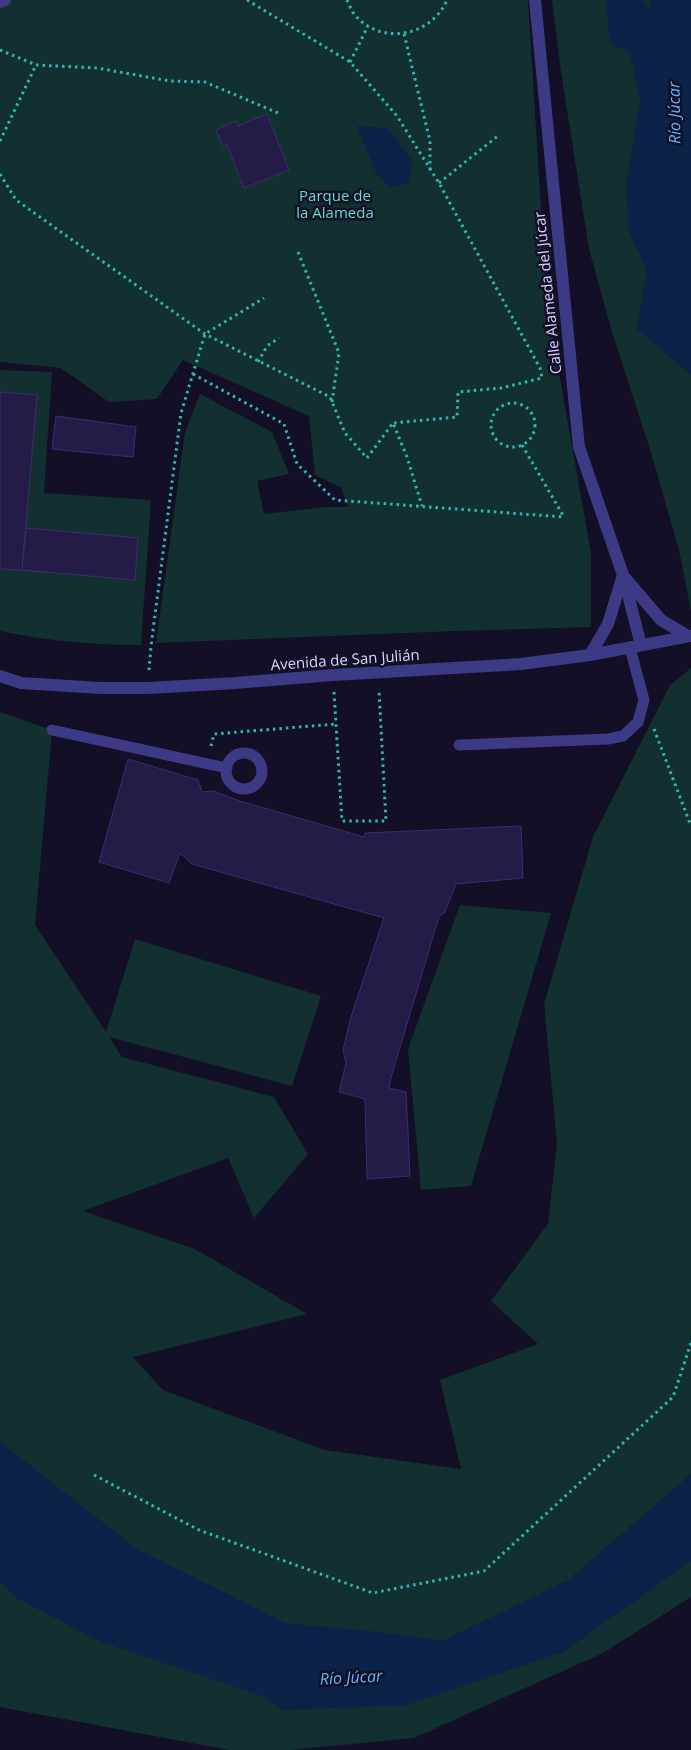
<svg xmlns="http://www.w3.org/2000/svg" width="691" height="1750" font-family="'Open Sans',sans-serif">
	<rect width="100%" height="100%" fill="#130f26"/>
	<g fill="#12302f">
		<path d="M3,0H528L547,305L591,553V627L455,631L156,643L185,432L200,394L272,432L289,474L257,481L264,514L327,507H348L341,488L315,475L309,416L183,360L157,399L109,402L61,368L0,362V1Z"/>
		<path d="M552,0H691V611L679,550L650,449L612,332L589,249L561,72Z"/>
		<path d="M0,370L52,372L44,493L151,500L141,645C93,645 47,641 0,631Z"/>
		<path d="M691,668V1597L603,1653L414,1738L290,1750H229L0,1707V712L52,730L35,925L106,1032L135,939L321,996L292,1086L109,1037L122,1057L274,1097L308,1154L254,1218L228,1158L83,1211L195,1249L307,1314L133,1357L163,1390L325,1450L461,1469L440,1380L538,1344L491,1301L548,1224L557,1144L544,1004L593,837L670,685Z"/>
		<path d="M460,905L551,913L471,1186L421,1190L408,1049Z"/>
	</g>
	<g fill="#0c2248">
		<path d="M606,0H643V1L663,30L684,65L691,123L687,176L673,183L691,205V375L637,329L647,270L628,229L627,181L640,102L630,53L610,43Z"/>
		<path d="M357,126L388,128L412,161L409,182L391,188L376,173Z"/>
		<path d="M0,1442L137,1549L286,1623L378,1632L442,1641L568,1580L691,1474V1561L563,1652L406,1705L282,1710L268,1698L102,1642L18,1599L0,1582Z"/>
	</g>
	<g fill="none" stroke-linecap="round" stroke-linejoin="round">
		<path stroke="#0c2248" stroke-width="46" d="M674,0L671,139L691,224"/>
	</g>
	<g fill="#241b47" stroke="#3b2d73">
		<path d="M267,114L289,170L244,188L227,145L223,147L216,130L236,121L238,126Z"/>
		<path d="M0,392L37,395L22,570L0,569Z"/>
		<path d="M56,416L136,427L133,457L52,449Z"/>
		<path d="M26,528L138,538L135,580L22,570Z"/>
		<path d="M128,759L198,780L202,792L213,791L240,801L364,837L365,833L521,826L523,878L456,884L445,912L439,917L392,1074L389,1088L406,1092L410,1176L367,1179L365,1099L339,1092L346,1063L343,1050L351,1017L384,918L192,864L180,853L169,883L99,862Z"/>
	</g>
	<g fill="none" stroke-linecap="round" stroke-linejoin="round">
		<g stroke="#2fb8b0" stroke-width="3" stroke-dasharray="2.5 4" stroke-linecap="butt">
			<path d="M247,0L350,62L397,116L439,183L540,368L542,378L501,388L458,392L457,417L393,423"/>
			<path d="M347,0C349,4 351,10 354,14C380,46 431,37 447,0"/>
			<path d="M404,34L430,141V170"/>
			<path d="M0,50L36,65L97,68L170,81L205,82L278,113"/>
			<path d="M350,62L368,26"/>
			<path d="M0,141L36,65"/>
			<path d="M0,174L16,200L205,334L330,397L345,433L367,458L393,423L407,457L422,506"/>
			<path d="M439,183L499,135"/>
			<path d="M298,252L339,353L332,402"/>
			<path d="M258,362L267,346L279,338"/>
			<path d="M193,374L284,424L297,464L335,500L564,517"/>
			<circle cx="513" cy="425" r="22"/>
			<path d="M522,445L564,517"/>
			<path d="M149,670L151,646L181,413L205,334L264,298"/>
			<path d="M334,692L342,821H386L379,690"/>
			<path d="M654,729L691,826"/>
			<path d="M211,746L214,734L336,724"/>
			<path d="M94,1475L199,1530L373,1593L484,1571L673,1397L691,1343"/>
		</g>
		<g stroke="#3d3a85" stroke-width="11">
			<path d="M52,730L227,768"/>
			<path d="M459,745L608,739L623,736L638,722L644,700L630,648"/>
			<circle cx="244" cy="771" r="18"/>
		</g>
		<g stroke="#3d3a85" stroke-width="12">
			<path d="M535,0L579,447L623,575L641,645"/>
			<path d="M0,2L5,0"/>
			<path d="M626,579L661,620L688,636"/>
			<path d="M590,655L608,624L623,575"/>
			<path d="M0,676L21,683L101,688H148L235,683L333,675L521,664L590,655L691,636"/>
		</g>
	</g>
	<g text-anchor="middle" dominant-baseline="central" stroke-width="5" stroke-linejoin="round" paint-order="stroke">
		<g font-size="15" fill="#5fe0c0" stroke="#130f26">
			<text x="335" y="195">Parque de<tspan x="335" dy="17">la Alameda</tspan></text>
		</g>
		<g font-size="15" fill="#d9d4ff" stroke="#130f26">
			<text transform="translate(547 293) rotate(-96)">Calle Alameda del Júcar</text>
			<text transform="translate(345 659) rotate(-4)">Avenida de San Julián</text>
		</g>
		<g font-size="16" font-style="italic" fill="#62b6ff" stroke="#130f26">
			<text transform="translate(674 113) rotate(-91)">Río Júcar</text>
			<text transform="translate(351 1677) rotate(-3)">Río Júcar</text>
		</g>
	</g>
</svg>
